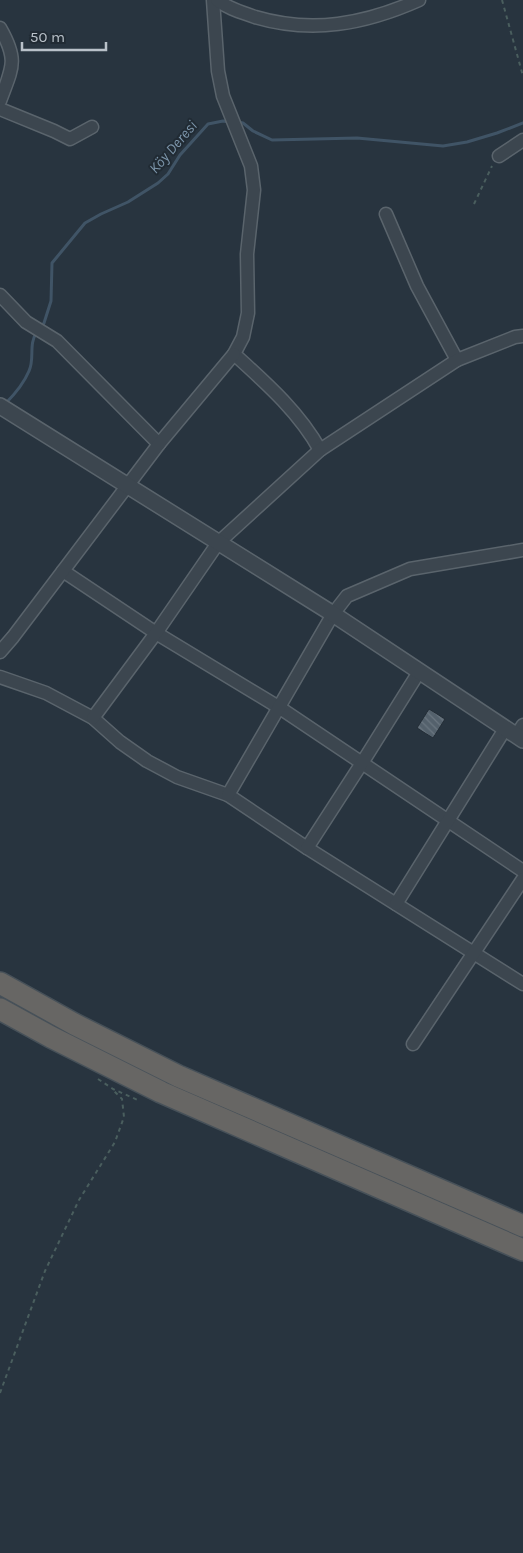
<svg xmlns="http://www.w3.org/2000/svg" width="523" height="1553" font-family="Karla,sans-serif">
	<defs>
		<pattern id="building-back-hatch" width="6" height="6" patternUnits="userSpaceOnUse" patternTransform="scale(1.25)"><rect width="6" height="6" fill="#54616c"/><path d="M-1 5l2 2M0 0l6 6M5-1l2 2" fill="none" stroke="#6a7680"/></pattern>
	</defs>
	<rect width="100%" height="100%" fill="#28343f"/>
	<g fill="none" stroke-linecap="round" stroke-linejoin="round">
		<g stroke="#405466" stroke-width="3">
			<path d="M238,122L243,123L253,131L272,140L357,138L443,146L467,142L497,133L523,123"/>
			<path d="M41,327L44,323L51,301L52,263L85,223L101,214L128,202L158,183L168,174L180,155L208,124L223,121L229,122"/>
			<path d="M5,404C14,395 24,383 29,371C35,359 28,344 37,332"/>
		</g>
	</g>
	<path fill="url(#building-back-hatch)" stroke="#232d36" d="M429,709L445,719L433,738L417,728Z"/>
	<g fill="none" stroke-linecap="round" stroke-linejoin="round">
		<g stroke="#5a646c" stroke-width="15">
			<g id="minor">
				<path d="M213,0L218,71L223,96L251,166L254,190L247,254L248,313L243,337L234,354C266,383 299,412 320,450"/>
				<path d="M217,0C229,9 241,12 255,17C312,34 365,24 419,0"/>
				<path d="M0,28C19,61 12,68 0,101"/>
				<path d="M0,109L54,131L70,139L92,127"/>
				<path d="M499,156L523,140"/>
				<path d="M386,214L417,286L457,360"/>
				<path d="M0,295L26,322L57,341L159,444"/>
				<path d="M63,571L156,633L280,708L523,871"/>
				<path d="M0,652L13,637L159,444L234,354"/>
				<path d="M0,677L46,693L93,718L120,742L147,761L177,777L228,795L307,848L523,984"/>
				<path d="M93,718L156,633L218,543L320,450L457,360L515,337L523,336"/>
				<path d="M516,736L523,725"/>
				<path d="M228,795L333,614L347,596L410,569L523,550"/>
				<path d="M307,848L362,763L419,672"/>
				<path d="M396,904L505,729"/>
				<path d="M413,1044L523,879"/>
			</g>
		</g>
		<g stroke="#5a646c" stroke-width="18">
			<path id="tertiary" d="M0,406L333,614L523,740"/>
		</g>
		<g stroke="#475159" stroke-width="24">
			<g id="trunk">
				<path d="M0,983L74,1024L178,1076L523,1226"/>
				<path d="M0,1009L51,1037L161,1092L523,1250"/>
			</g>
		</g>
		<g stroke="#4a5e5e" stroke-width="2" stroke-dasharray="4 4" stroke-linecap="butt">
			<path d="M502,0L523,76"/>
			<path d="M474,204L492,166"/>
			<path d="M98,1079L113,1089L140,1101"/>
			<path d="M0,1393L45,1271L79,1200L115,1142L124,1117L122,1099L114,1091"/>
		</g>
		<use href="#minor" stroke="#3c464f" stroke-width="12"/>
		<use href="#tertiary" stroke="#3c464f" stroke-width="15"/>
		<use href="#trunk" stroke="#676664" stroke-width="21"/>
	</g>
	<g text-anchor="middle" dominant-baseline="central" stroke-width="4" stroke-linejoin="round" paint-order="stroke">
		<g font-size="15" font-style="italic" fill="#7c95aa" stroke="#212b34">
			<text transform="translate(173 147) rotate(-49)">Köy Deresi</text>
		</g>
	</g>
	<path d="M22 42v8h84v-8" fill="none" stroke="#b9c1c9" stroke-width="2.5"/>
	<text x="30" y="42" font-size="15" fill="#b9c1c9" stroke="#212b34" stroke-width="4" paint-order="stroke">50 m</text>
</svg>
